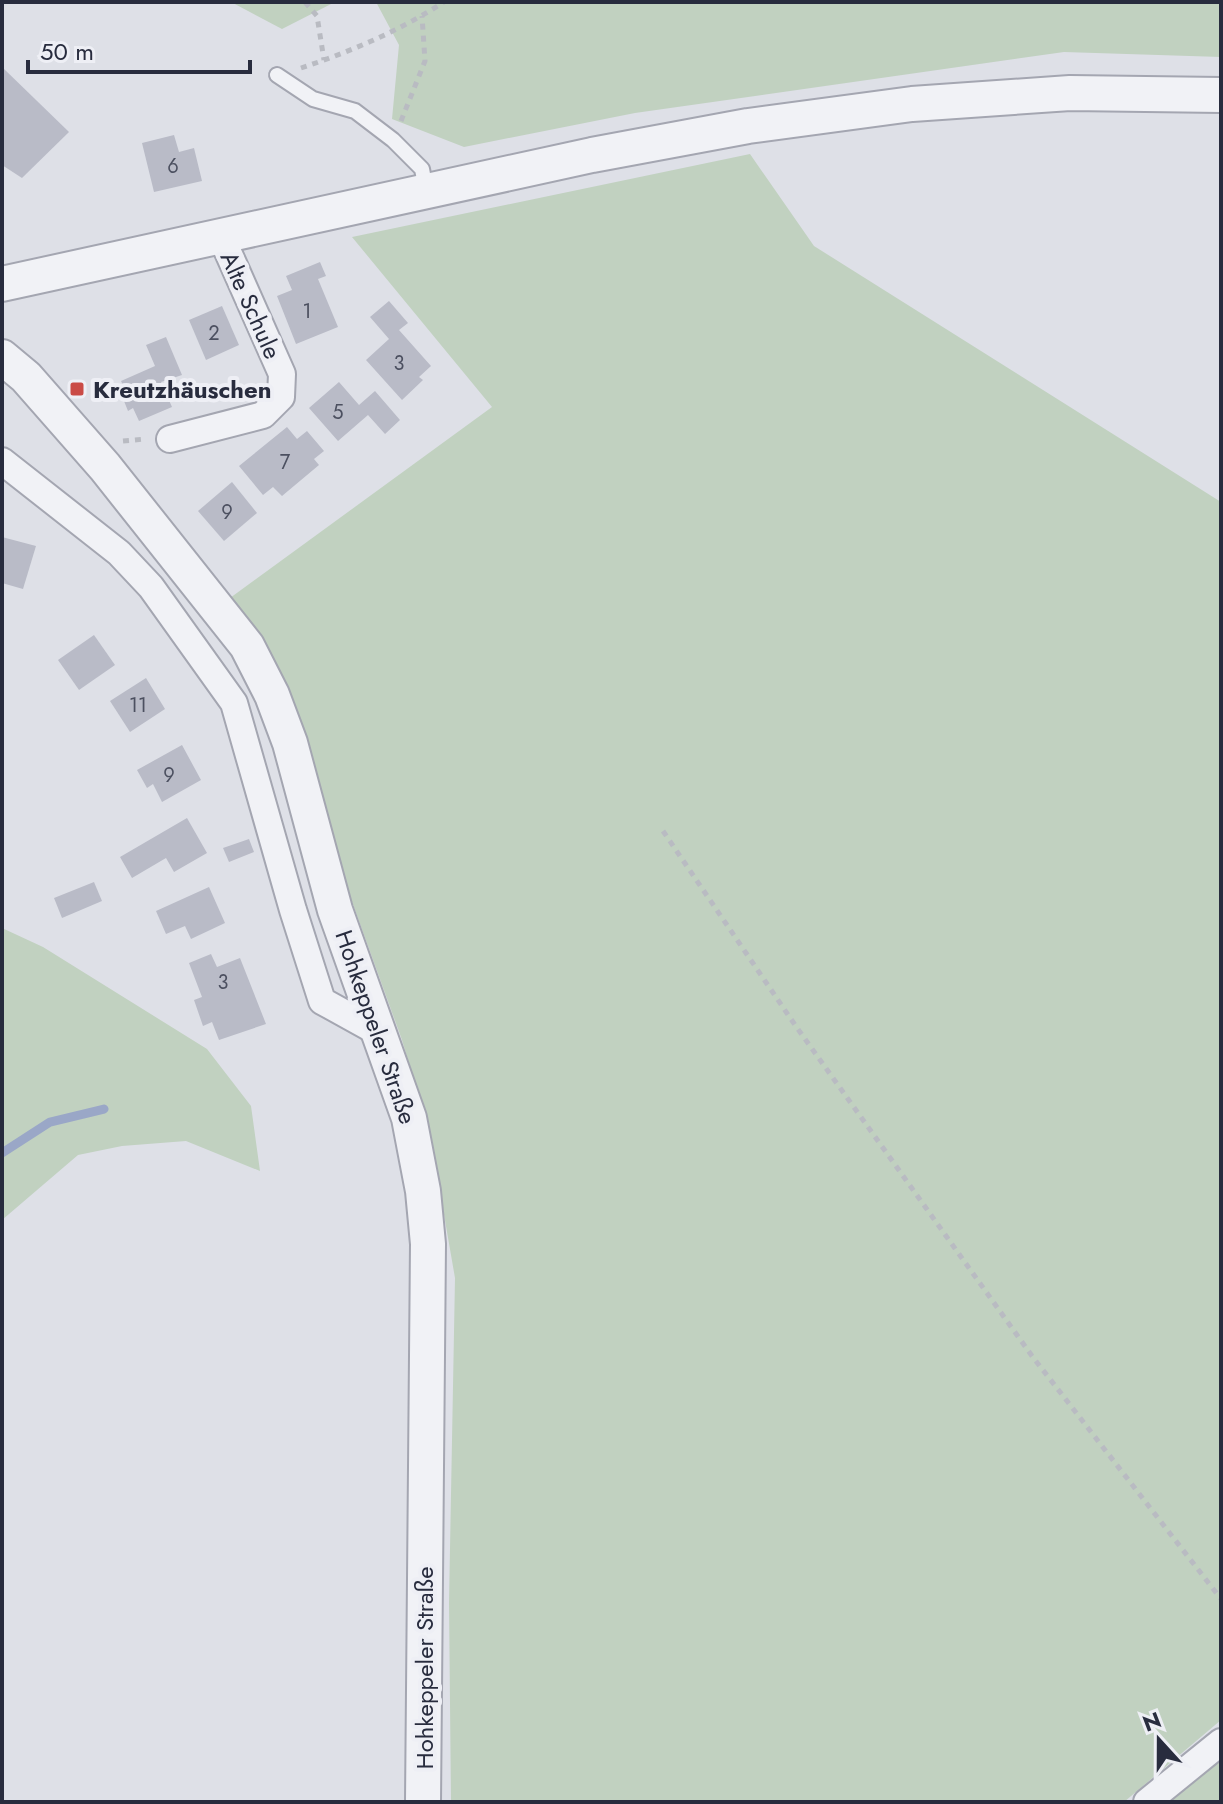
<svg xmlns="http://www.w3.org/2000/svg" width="1223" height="1804" font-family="Jost,sans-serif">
	<rect width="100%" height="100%" fill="#dee0e7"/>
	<g fill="#c1d1c0">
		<path d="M231,2H335L282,29Z"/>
		<path d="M376,2H1221V57L1064,52L635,113L464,147L392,119L399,45Z"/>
		<path d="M750,154L814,246L1221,502V1720L1124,1802H451L449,1603L455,1278L430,1134L402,1040L342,874L320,787L282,677L230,598L492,407L352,237Z"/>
		<path d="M2,928L43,947L207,1049L251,1106L260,1171L186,1141L122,1146L78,1155L2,1220Z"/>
		<path d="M1221,1753V1802H1161Z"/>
	</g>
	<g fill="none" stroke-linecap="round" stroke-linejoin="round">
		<path stroke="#9aa7c7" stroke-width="9" d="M2,1153L50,1122L104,1109"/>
	</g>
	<g fill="#b9bbc7">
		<path d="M2,67L69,132L22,178L2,165Z"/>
		<path d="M174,135L179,152L194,148L202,181L154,192L142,143Z"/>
		<path d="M320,262L326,276L318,279L338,327L296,344L277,296L292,290L286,276Z"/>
		<path d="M389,301L408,323L399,330L431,366L419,377L423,380L402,400L366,360L389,339L370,317Z"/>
		<path d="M222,306L239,345L206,360L189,320Z"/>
		<path d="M166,337L182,375L161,382L172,407L139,421L133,408L128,411L122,396L127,394L121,381L155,366L146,345Z"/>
		<path d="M339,382L359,405L375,391L400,420L385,434L368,415L338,441L309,408Z"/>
		<path d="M287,427L297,439L307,431L324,451L314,459L319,465L282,496L273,487L263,495L239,466Z"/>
		<path d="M232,482L257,513L224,541L198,511Z"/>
		<path d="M2,537L36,546L23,589L2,583Z"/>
		<path d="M94,635L115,665L79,690L58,660Z"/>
		<path d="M146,678L165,709L130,732L110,701Z"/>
		<path d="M182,745L201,780L162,802L153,784L147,788L137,770Z"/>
		<path d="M187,818L207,853L174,872L166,858L132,878L120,857Z"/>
		<path d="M249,839L254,852L229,862L223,848Z"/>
		<path d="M94,882L102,901L62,918L54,898Z"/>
		<path d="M209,887L225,923L191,939L185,926L166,934L156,911Z"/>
		<path d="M211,954L217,967L240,958L266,1024L219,1040L212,1022L203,1026L194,1000L202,997L189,963Z"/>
	</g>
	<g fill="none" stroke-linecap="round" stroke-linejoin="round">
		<g stroke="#a4a6b1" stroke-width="18">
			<path id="service" d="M277,75L313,99L355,111L393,140L422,169L426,190"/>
		</g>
		<g stroke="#a4a6b1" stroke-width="30">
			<g id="minor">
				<path d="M170,439L263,415L281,397L282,374L220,234"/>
				<path d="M2,461L119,553L151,587L234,703L293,910L322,1001L380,1033"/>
				<path d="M1147,1802L1221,1742"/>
			</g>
		</g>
		<g stroke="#a4a6b1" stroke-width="38">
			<g id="tertiary">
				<path d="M2,284L592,155L748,126L912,104L1070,93L1221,95"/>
				<path d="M2,357L26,377L105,467L247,646L272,695L290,743L335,910L409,1118L423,1191L428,1244L423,1802"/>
			</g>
		</g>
		<g stroke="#b9bbc2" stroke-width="5" stroke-dasharray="6 6" stroke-linecap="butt">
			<path d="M305,2L317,16L324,60"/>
			<path d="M301,68C350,52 401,30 444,2"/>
			<path d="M401,121L425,61L422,16"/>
			<path d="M123,441L145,439"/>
			<path d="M663,831L795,1025L1032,1356L1221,1599"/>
		</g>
		<use href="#service" stroke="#f1f2f6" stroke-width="14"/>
		<use href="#minor" stroke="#f1f2f6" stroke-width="26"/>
		<use href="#tertiary" stroke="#f1f2f6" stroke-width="34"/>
	</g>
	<rect fill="#ca4b46" stroke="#eeeff5" stroke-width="3" x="69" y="381" width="16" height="16" rx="4"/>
	<g text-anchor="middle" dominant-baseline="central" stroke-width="8" stroke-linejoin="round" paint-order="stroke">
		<g font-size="20" fill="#4c5060">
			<text x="173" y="166">6</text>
			<text x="307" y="311">1</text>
			<text x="214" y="333">2</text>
			<text x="399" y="363">3</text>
			<text x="338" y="412">5</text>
			<text x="285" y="462">7</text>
			<text x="227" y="512">9</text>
			<text x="138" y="705">11</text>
			<text x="169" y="775">9</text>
			<text x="223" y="982">3</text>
		</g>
		<g font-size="24" fill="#282c3e" stroke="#eeeff5">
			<text transform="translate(251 305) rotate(66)">Alte Schule</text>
			<text transform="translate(376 1027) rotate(71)">Hohkeppeler Straße</text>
			<text transform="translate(424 1668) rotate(-90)">Hohkeppeler Straße</text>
		</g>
		<g font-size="24" font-weight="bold" fill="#282c3e" stroke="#eeeff5" text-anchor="start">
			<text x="93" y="389">Kreutzhäuschen</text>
		</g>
	</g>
	<rect width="1223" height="1804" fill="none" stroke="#282c3e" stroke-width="8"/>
	<g transform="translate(1159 1740) rotate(339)" stroke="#eeeff5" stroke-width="6" paint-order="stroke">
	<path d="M0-6L14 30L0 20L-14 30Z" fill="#282c3e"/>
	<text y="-12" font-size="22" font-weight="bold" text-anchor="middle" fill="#282c3e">N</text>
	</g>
	<path d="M28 60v12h222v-12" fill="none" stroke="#282c3e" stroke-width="4"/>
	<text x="40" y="60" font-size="24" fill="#282c3e" stroke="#eeeff5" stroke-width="6" paint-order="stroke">50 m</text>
</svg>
